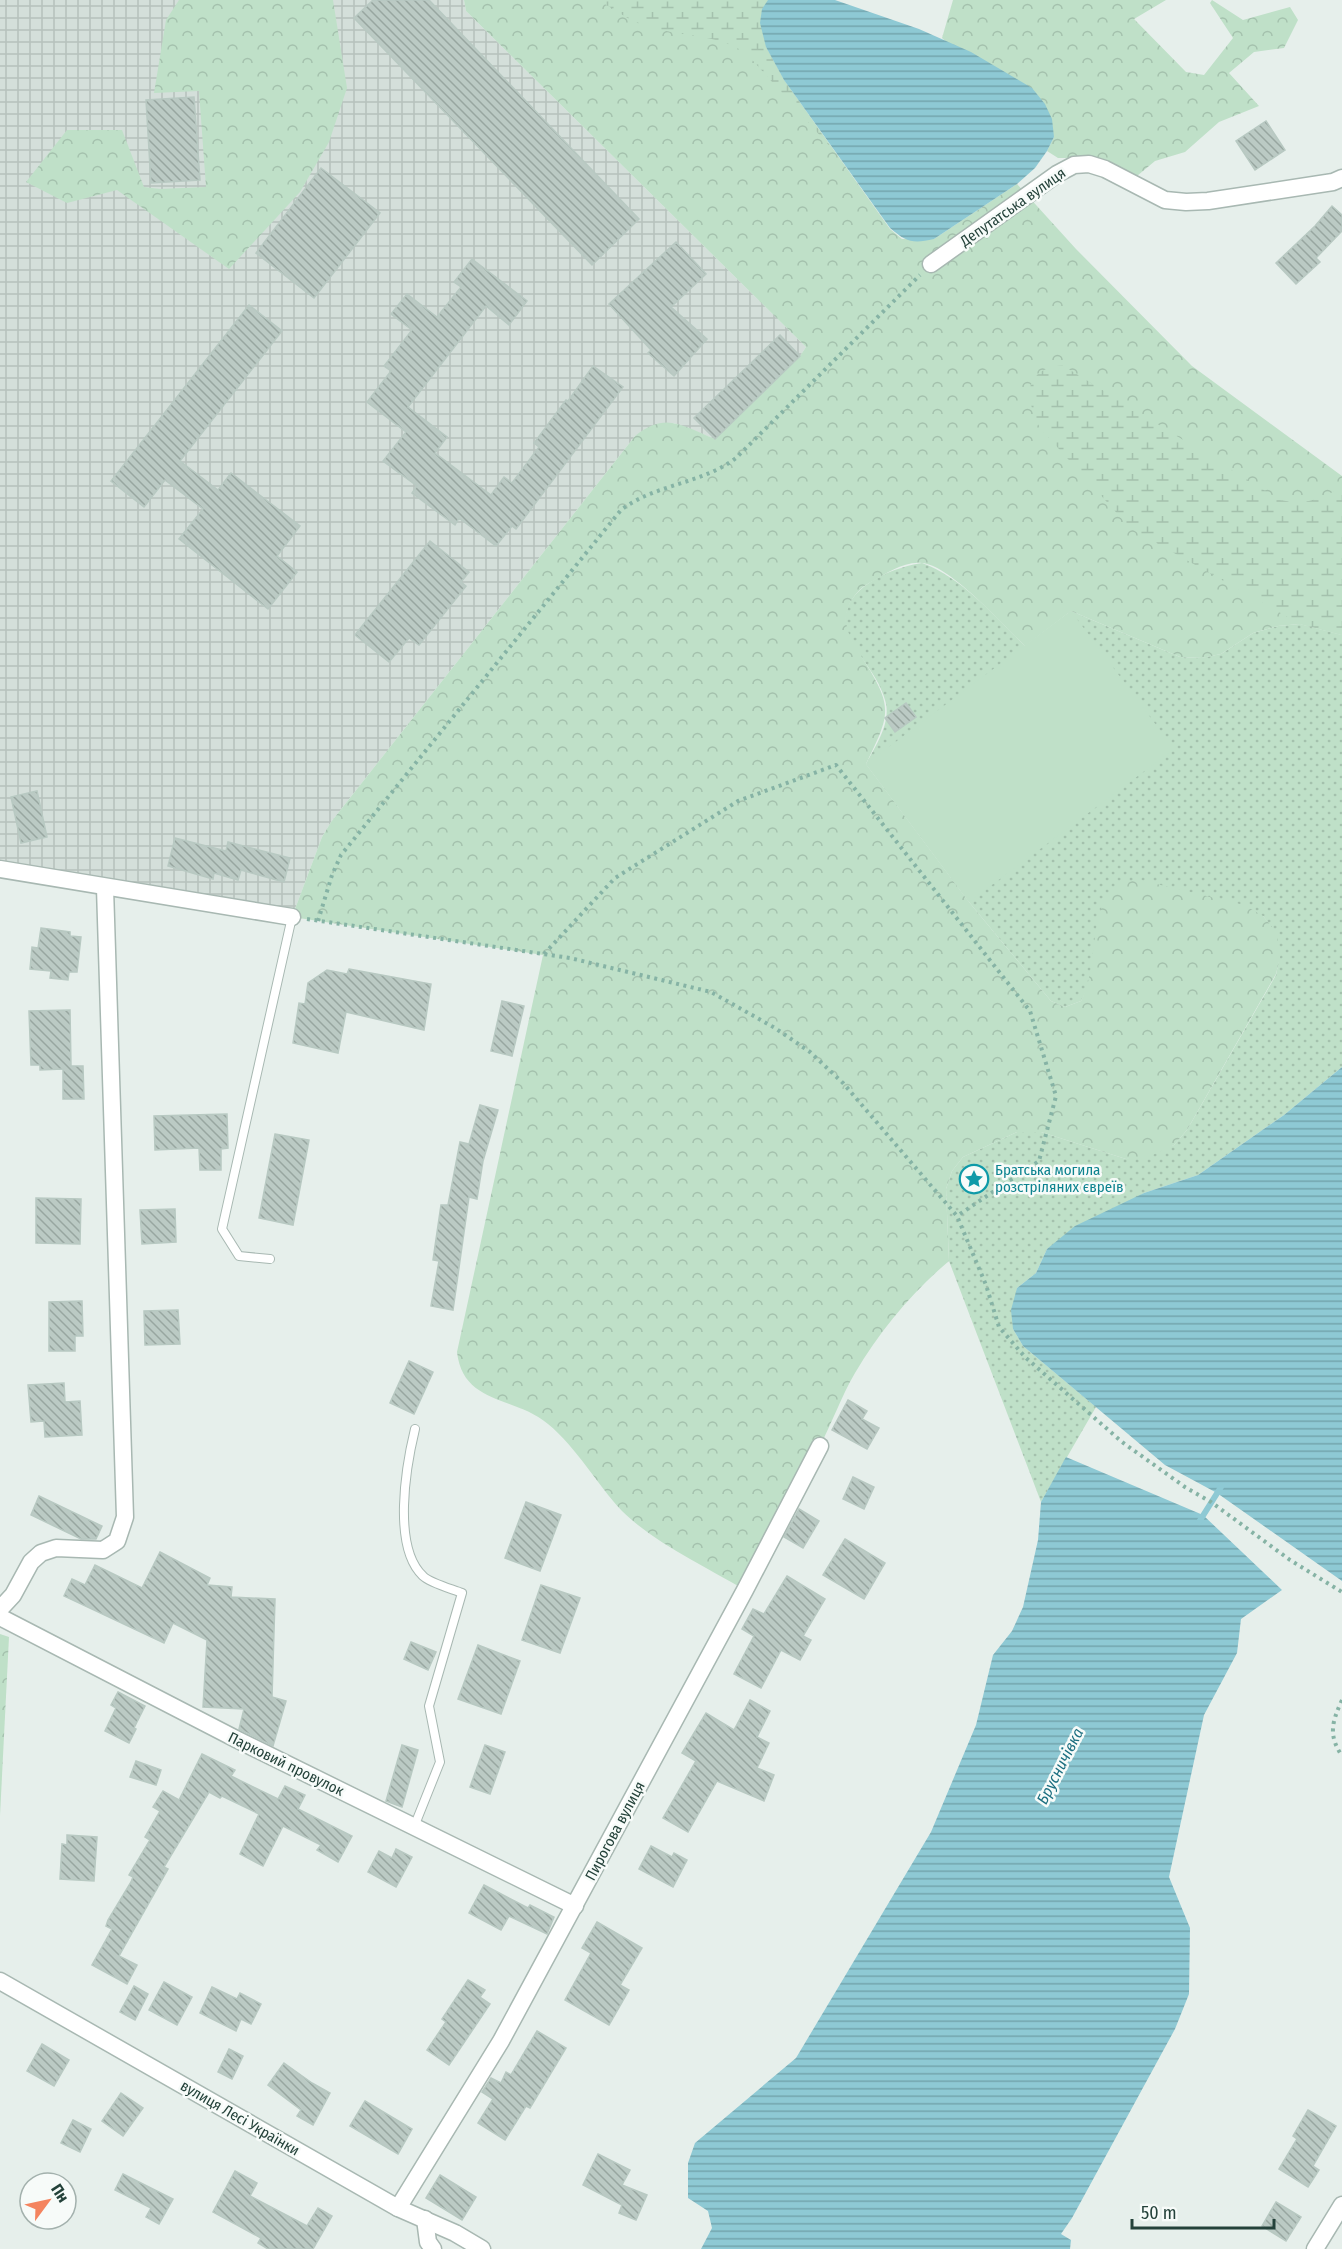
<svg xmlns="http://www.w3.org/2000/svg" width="1342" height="2249" font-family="'Fira Sans Condensed',sans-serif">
	<defs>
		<pattern id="industrial-grid" width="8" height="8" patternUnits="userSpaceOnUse" patternTransform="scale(1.5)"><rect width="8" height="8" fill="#d4dfda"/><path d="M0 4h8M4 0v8" fill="none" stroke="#b6c1bc"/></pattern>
		<pattern id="grass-dots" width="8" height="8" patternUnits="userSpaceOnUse" patternTransform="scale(1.5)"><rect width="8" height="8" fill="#bfe0c8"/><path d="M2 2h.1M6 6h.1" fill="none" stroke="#a4c1ad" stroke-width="1.8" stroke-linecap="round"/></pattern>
		<pattern id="forest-crowns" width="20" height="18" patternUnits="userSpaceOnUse" patternTransform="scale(1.5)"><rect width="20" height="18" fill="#bfe0c8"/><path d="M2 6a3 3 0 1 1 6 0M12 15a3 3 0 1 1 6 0" fill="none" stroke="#a4c1ad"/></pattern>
		<pattern id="wetland-marsh" width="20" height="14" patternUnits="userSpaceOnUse" patternTransform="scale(1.5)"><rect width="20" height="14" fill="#bfe0c8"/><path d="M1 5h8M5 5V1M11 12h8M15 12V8" fill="none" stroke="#a4c1ad"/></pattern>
		<pattern id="water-rules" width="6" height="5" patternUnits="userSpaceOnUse" patternTransform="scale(1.5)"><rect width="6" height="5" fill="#8ec9d4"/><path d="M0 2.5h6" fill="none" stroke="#74a5ad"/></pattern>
		<pattern id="building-back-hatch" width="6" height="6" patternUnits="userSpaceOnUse" patternTransform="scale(1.5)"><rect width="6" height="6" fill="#bbcac4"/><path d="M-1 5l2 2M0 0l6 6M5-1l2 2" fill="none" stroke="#98a6a0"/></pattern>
	</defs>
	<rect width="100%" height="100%" fill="#e6efeb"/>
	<path fill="url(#industrial-grid)" d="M0,0H464L466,11L806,347L800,356L715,439L674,423L635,436L331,822L322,837L292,917L0,868Z"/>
	<path fill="url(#grass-dots)" d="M922,563C963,578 994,616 1025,646L1071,611L1180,657L1201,658L1221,654L1253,633L1278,626L1300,624L1342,635V1067L1284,1115L1198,1175L1144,1193L1047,1249L1036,1273L1017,1288L1013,1329L1023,1346L1096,1407L1041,1502L949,1261L946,1189L952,1171L963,1157L1017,1132H1041L1126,1159L1174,1145L1187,1130L1276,975C1282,947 1280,938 1263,916L1088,988L1081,1001L1065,1007L1051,1001L969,902L866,764C876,745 892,722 885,700C879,677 861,660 851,640C827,594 888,568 922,563Z"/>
	<g fill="url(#forest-crowns)">
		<path d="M179,0H333L347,88L329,142L300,192L229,269L117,190L67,203L26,182L67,130H122L144,187L160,189L206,187L199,91L154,93L166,20Z"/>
		<path d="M464,0H768L766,47L784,80L890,229L902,239H934L1017,184L1076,249L1192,366L1342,476V635L1300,624L1278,626L1253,633L1221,654L1202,658L1180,657L1071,611L1025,646C1004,626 950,565 922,563C904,561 886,574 871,582C857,589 845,605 846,622C848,637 856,647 863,659C894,708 890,714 866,764L969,902L1051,1001L1065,1007L1081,1001C1098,970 1089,917 1110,892C1118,883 1129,881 1140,880L1244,905L1263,916L1276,932L1281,953L1276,974L1187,1130L1174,1145L1148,1157L1126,1159L1041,1132H1017L963,1157L952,1171L946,1189L949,1261C911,1293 880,1331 855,1373C841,1397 832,1423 819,1448C795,1496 770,1543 745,1590C706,1567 653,1542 622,1511C596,1483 577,1448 548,1424C515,1396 463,1405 457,1352L543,955L292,917L322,837L331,822L635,436C666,411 682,426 715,439L800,356L806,347L466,11Z"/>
		<path d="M953,0H1166L1134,19L1186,72L1204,75L1233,38L1210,3L1212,0L1243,20L1290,7L1298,20L1284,48L1254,52L1229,73L1259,106L1219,122L1185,152L1155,161L1137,176L1098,158H1058L1047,151L1054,137L942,38Z"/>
		<path d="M0,1634L9,1637L0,1816Z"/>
	</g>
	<g fill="url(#wetland-marsh)">
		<path d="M598,0H783L766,47L784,80L833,150L746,53C717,34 680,36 648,27C631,22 614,9 598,0Z"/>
		<path d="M1062,365L1280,500C1304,505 1322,500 1342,486V635L1300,624L1135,531L1124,521L1040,428C1025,398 1022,370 1062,365Z"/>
	</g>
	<path fill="#bfe0c8" d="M1071,611L1174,749L969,902L866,764Z"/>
	<g fill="url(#water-rules)">
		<path d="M768,0H835L919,29L971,52L1032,88L1045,104L1052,119L1054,137L1047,151L1035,168L1017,184L934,239C913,244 906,242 890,228L784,80L766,47L760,23L762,9Z"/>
		<path d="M1342,1067V1581L1217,1493L1165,1465L1023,1346L1013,1329L1011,1310L1017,1288L1036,1273L1047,1249L1075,1226L1144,1193L1198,1175L1284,1115Z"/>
		<path d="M1066,1457L1203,1515L1282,1590L1241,1619L1237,1653L1204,1715L1169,1877L1190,1928L1189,1994L1175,2029L1072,2218L1061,2234L1071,2240L1070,2249H701L712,2228L708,2211L688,2198V2163L695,2143L796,2058L931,1832L976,1725L993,1655L1012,1631L1023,1607L1038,1540L1041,1502Z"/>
	</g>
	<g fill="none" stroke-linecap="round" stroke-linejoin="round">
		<path stroke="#8ec9d4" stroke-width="6" d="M1199,1522L1221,1487"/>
	</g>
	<g fill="url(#building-back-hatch)" stroke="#b8c9c2" stroke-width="1.5">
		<path d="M373,0H429L639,219L592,265L354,18Z"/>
		<path d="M194,97L200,180L151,183L146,100Z"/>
		<path d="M1266,121L1285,150L1255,170L1236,141Z"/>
		<path d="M321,168L380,213L314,298L256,253Z"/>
		<path d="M1332,206L1342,215V231L1316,258L1320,262L1296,284L1276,263L1315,226Z"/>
		<path d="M676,242L706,274L671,307L707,339L674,376L648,353L651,350L609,304Z"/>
		<path d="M472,259L527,301L509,325L486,306L408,407L447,437L435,453L491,495L504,477L512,483L539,447L534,443L566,400L568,401L593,366L623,387L516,529L512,526L496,546L459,518L455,525L412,493L417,486L383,461L406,432L367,402L391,371L384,366L412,330L391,314L407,294L437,317L461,287L454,282Z"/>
		<path d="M249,305L282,331L180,461L218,490L231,473L300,526L277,556L297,572L268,609L179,539L203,509L165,480L144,507L111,481Z"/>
		<path d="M780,335L800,356L715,439L694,418Z"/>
		<path d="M430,541L469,572L461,582L466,586L419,645L409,638L389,662L355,635Z"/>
		<path d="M906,703L916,717L895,732L885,718Z"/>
		<path d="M37,791L47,837L21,843L11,797Z"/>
		<path d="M175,838L226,851L228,842L290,858L284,882L241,870L238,880L214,873L213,879L168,866Z"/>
		<path d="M41,928L70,932V936L81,937L77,972H69L68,980L50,978L51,971L30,969L32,947L38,948Z"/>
		<path d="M349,969L431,984L424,1030L346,1012L338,1053L293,1043L299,1003L305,1004L308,983L327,970L347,974Z"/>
		<path d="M502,1001L524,1006L512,1056L491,1051Z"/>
		<path d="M70,1010L71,1066H83L84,1099H63V1069L40,1070V1065H31L29,1011Z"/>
		<path d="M480,1105L498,1110L483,1161L477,1199L469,1197L453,1310L431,1306L439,1261L433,1260L441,1205H448L460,1142L469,1144Z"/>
		<path d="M227,1114L228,1148L221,1149V1170H200L199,1148L155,1150L154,1116Z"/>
		<path d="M275,1134L309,1140L293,1225L259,1218Z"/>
		<path d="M36,1198L81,1199L80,1244L36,1243Z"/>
		<path d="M175,1209L176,1242L142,1244L140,1210Z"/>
		<path d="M82,1301L83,1336H75V1351H49V1302Z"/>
		<path d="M178,1310L180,1344L145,1345L144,1311Z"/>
		<path d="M409,1361L433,1372L414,1414L390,1403Z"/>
		<path d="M64,1383L65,1402L80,1401L82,1435L45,1437L44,1421L31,1422L28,1385Z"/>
		<path d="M848,1400L867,1411L862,1419L879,1428L867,1449L832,1430Z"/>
		<path d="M853,1477L874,1487L864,1509L843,1499Z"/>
		<path d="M39,1496L102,1526L96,1539H81L31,1515Z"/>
		<path d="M526,1502L561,1515L540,1571L505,1558Z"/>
		<path d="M799,1509L819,1521L803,1548L784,1537Z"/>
		<path d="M845,1539L885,1563L864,1599L823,1575Z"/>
		<path d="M160,1552L210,1578L207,1585L232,1587L231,1597L275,1599L272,1697L286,1701L273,1746L239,1729L244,1709L203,1707L207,1640L173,1623L164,1643L64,1596L72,1579L85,1585L95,1565L142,1588Z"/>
		<path d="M787,1576L825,1599L803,1636L811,1640L800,1660L781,1650L761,1688L734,1674L754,1636L742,1629L753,1609L764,1614Z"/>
		<path d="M541,1585L580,1598L560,1653L522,1640Z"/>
		<path d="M411,1642L436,1652L428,1670L404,1659Z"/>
		<path d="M478,1645L520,1661L501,1714L458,1699Z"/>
		<path d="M118,1692L145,1706L134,1728L136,1729L129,1743L105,1731L116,1708L111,1705Z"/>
		<path d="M750,1700L770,1711L757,1737L769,1743L757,1768L774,1775L764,1801L717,1781L688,1832L663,1818L696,1761L682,1753L706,1713L734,1730Z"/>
		<path d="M402,1745L418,1750L402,1807L386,1801Z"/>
		<path d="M485,1745L505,1752L490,1794L470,1787Z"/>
		<path d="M202,1754L235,1770L231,1776L278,1799L285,1786L305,1795L298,1809L352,1836L338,1862L317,1850L321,1845L283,1826L263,1866L240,1854L259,1814L222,1796L220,1798L209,1792L164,1867L168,1869L119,1956L137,1965L127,1984L92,1965L112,1929L106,1926L108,1920L131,1882L133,1877L129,1875L150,1840L145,1837L160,1811L153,1807L163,1791L179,1800Z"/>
		<path d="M136,1761L161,1770L156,1785L130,1777Z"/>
		<path d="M67,1835L97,1837L94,1881L60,1879L62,1844L67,1845Z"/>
		<path d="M651,1846L672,1857L674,1853L687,1860L673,1887L639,1869Z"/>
		<path d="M396,1849L412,1857L396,1887L368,1872L379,1851L392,1858Z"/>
		<path d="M484,1885L528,1908L530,1905L554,1917L547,1934L509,1916L501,1930L469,1913Z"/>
		<path d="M597,1922L642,1948L620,1985L629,1990L609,2025L565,2000L591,1953L582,1948Z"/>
		<path d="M468,1980L485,1990L480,1997L490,2004L449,2065L427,2050L446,2022L442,2019Z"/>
		<path d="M164,1982L192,1997L177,2025L149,2010Z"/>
		<path d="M134,1986L148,1994L135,2020L120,2012Z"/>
		<path d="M212,1987L237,1999L240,1993L261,2004L251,2024L241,2019L236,2031L200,2013Z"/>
		<path d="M537,2031L566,2048L530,2108L526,2106L505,2140L478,2123L493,2099L482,2092L491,2078L501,2083L506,2072L511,2075Z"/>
		<path d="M42,2044L69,2060L54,2086L27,2071Z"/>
		<path d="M229,2049L243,2056L232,2079L218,2072Z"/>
		<path d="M284,2063L312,2083L330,2093L313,2125L297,2116L301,2110L268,2085Z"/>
		<path d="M121,2093L143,2108L123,2136L102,2121Z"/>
		<path d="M365,2101L412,2129L398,2154L350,2126Z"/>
		<path d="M1308,2110L1336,2126L1313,2166L1319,2170L1308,2187L1279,2169L1297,2139L1293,2136Z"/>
		<path d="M73,2120L91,2129L80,2152L61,2143Z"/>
		<path d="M598,2154L630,2170L622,2185L647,2195L636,2220L619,2213L622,2205L583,2185Z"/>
		<path d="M235,2171L257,2183L250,2196L307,2226L318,2208L332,2216L313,2249H268L258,2243L261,2238L213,2212Z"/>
		<path d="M123,2174L173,2199L159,2224L146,2217L151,2208L115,2190Z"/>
		<path d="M440,2175L476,2197L462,2220L426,2198Z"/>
		<path d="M1276,2202L1301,2217L1286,2241L1262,2226Z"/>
	</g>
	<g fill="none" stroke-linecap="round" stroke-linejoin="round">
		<g stroke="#a8b8b2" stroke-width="10">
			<g id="service">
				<path d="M270,1259L239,1256L222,1229L292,917"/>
				<path d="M414,1827L440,1762L429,1706L462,1593C452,1589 430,1583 423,1576C392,1547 406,1466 415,1429"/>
			</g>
		</g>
		<g stroke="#a8b8b2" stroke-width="19">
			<g id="minor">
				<path d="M931,264L1057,174L1074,165L1089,164L1105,169L1165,200L1186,202L1208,201L1333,182L1342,178"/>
				<path d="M0,869L292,917"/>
				<path d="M0,1609L13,1595L31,1562L41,1553L56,1548L103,1550L117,1541L125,1517L105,888"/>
				<path d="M0,1617L236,1739L575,1906"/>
				<path d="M0,1981L398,2208L455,2233L482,2249"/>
				<path d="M398,2208L501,2041L745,1590L820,1446"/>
				<path d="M425,2219L428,2242L433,2249"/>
				<path d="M1315,2249L1342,2205"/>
			</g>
		</g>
		<g stroke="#86b3a5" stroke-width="4" stroke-dasharray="3 4.5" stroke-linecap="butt">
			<path d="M307,919L570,958L711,992L775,1028L810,1052L843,1083L957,1216L986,1285L999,1327L1025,1357L1122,1442L1185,1487L1211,1502L1290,1560L1342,1592"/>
			<path d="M318,921L332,875L341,855L621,510C655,484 702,484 736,458L920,275"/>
			<path d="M544,954L615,878L738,801L836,765L1030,1011L1056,1096L1039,1161L957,1216"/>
			<path d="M1342,1700C1332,1722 1328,1735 1342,1756"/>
		</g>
		<use href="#service" stroke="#fff" stroke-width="8"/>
		<use href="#minor" stroke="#fff" stroke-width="16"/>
	</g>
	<defs>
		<g id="sight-ring" transform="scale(1.5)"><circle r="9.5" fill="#f7fbf9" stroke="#0f9aa8" stroke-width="1.5"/><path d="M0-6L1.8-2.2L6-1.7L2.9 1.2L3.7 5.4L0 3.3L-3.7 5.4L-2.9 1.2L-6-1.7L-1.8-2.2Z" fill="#0f9aa8"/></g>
	</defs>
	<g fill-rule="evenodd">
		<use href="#sight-ring" x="974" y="1179"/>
	</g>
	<g text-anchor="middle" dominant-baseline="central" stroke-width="5" stroke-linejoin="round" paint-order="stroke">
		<g font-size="15" fill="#24423a" stroke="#f7fbf9">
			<text transform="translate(1013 207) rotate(-35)">Депутатська вулиця</text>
			<text transform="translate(286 1764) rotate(26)">Парковий провулок</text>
			<text transform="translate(615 1831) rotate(-62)">Пирогова вулиця</text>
			<text transform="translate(240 2118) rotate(30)">вулиця Лесі Українки</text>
		</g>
		<g font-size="15" fill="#0d838f" stroke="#f7fbf9" text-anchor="start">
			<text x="995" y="1170">Братська могила<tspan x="995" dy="17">розстріляних євреїв</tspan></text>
		</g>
		<g font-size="16" font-style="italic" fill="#1c6f80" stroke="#f7fbf9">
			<text transform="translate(1060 1766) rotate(-63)">Брусничівка</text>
		</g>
	</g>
	<g transform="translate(48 2201) rotate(57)"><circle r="28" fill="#f7fbf9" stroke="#a3b1ad" stroke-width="1.5"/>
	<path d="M0-4.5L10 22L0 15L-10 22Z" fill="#f4845f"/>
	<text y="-9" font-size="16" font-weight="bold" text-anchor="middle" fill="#24423a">Пн</text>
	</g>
	<path d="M1132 2219v9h142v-9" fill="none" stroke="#24423a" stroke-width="3"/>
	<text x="1141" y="2219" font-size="18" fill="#24423a" stroke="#f7fbf9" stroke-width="4.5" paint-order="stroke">50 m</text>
</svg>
